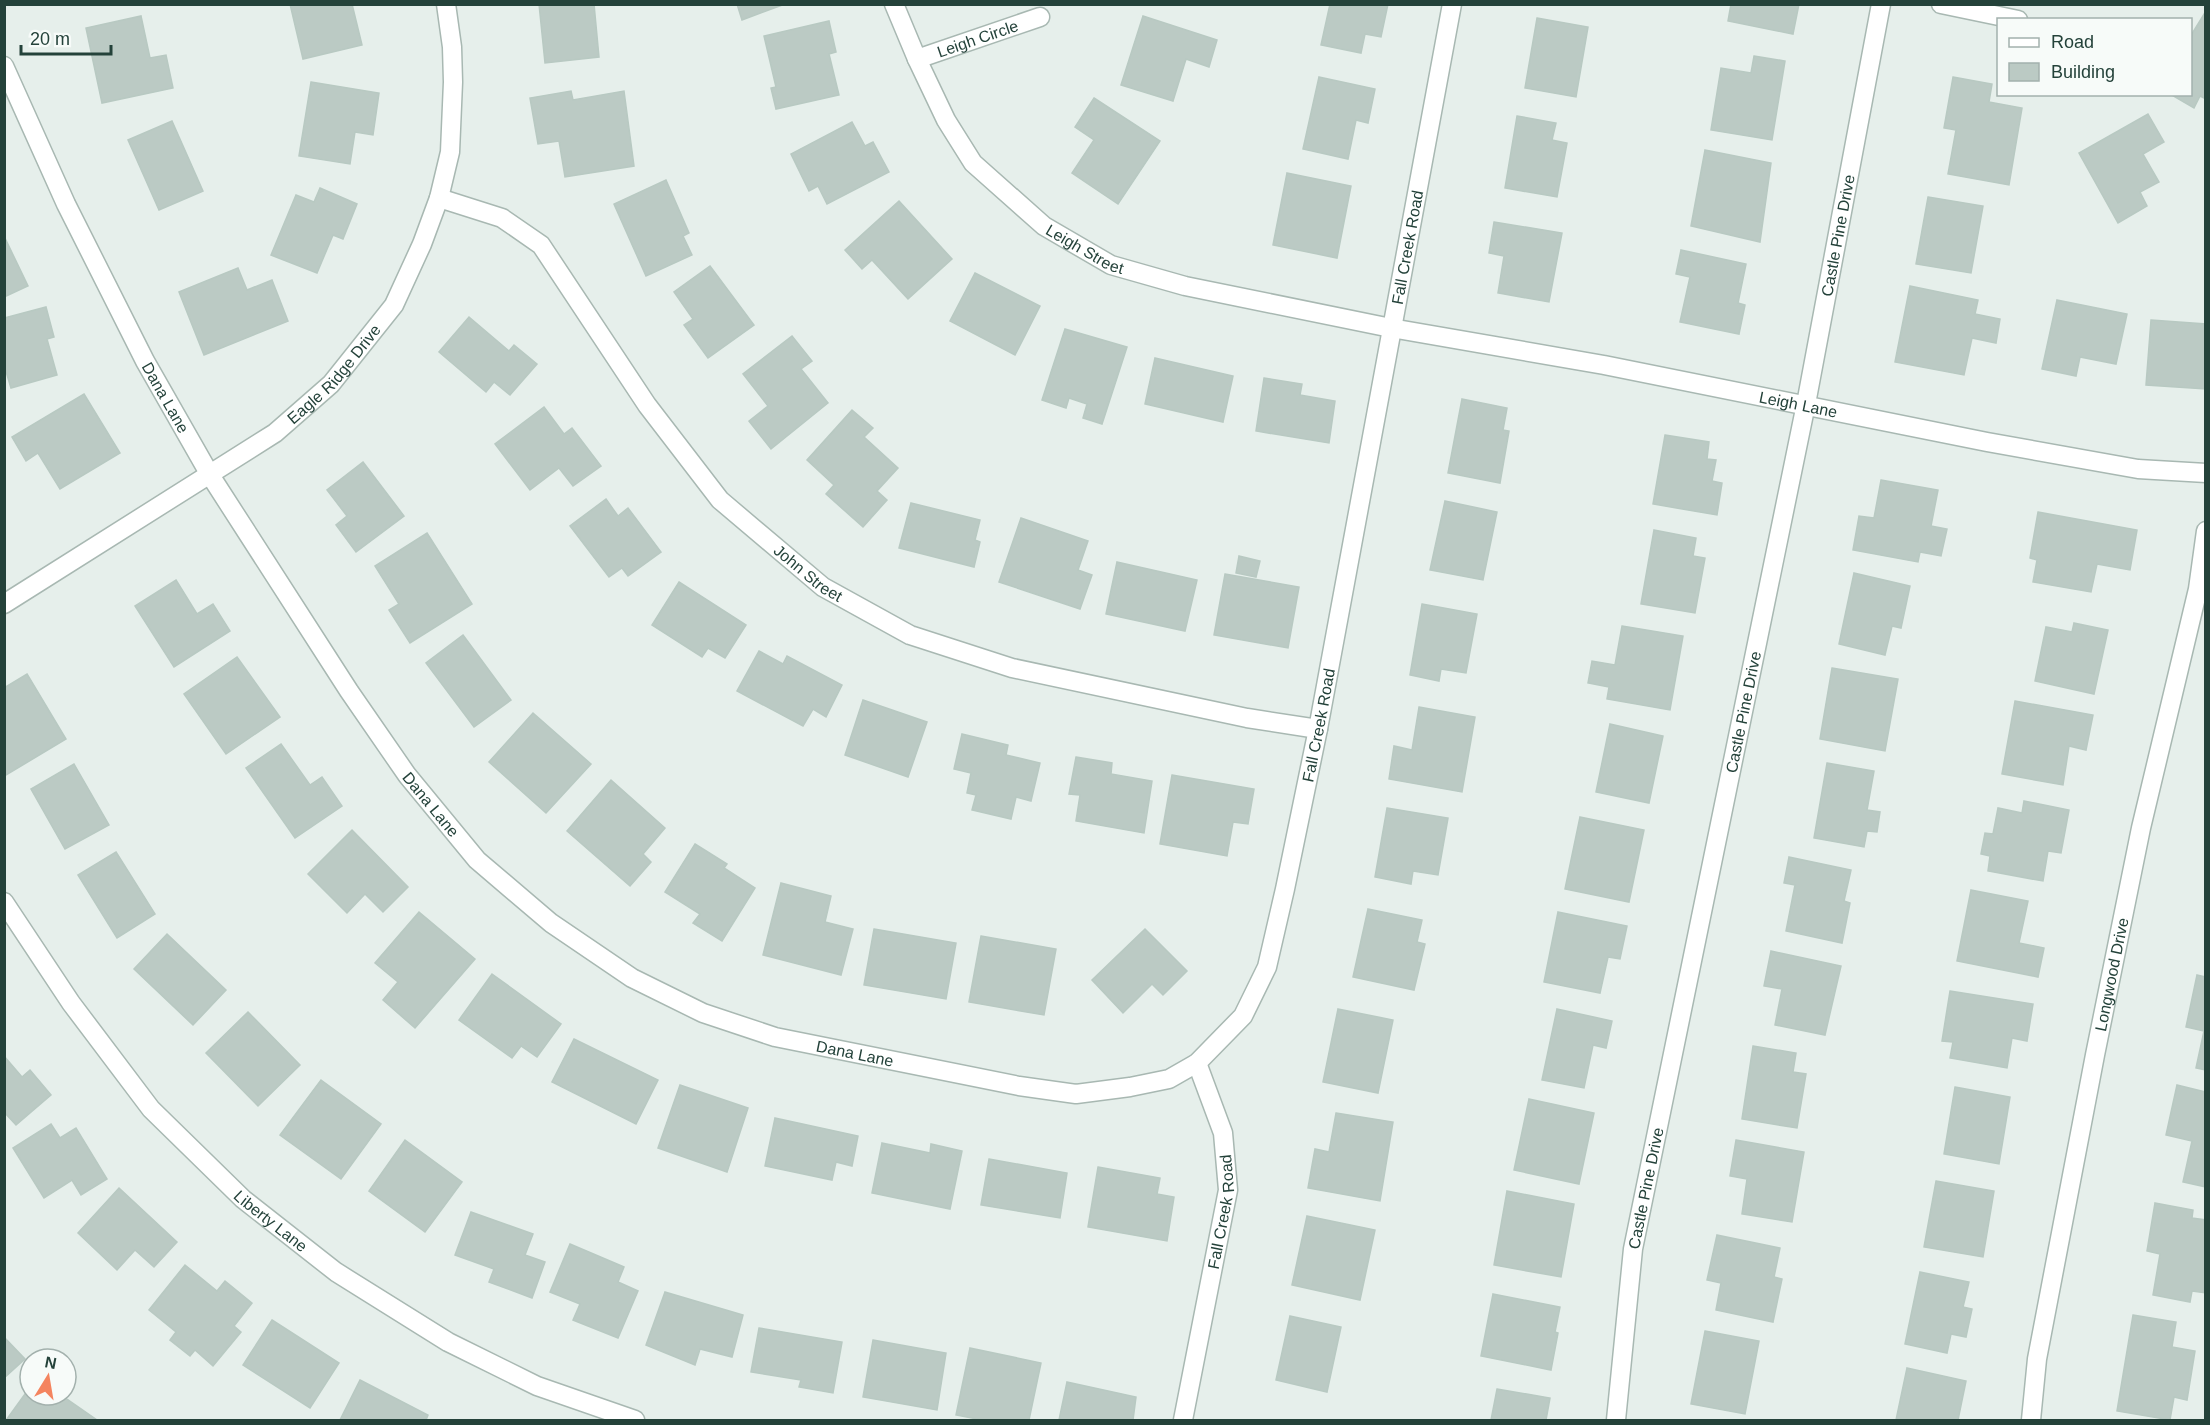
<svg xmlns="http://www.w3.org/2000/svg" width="2210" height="1425" font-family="Arial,sans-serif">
	<rect width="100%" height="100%" fill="#e6efeb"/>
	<g fill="#bbcac4" stroke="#b8c9c2" stroke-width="1.5">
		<path d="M290,4H352L362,45L303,59Z"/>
		<path d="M539,4H594L599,57L545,63Z"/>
		<path d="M737,4H785L742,20Z"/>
		<path d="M1330,4H1388L1381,37L1365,34L1361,53L1321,45Z"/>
		<path d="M1731,4H1799L1793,34L1728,21Z"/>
		<path d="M2206,11V99L2200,96L2194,108L2170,94H2190V37Z"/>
		<path d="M141,16L150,58L166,55L173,88L102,103L86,28Z"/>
		<path d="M1143,16L1217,40L1209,67L1186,59L1173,101L1121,85Z"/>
		<path d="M1537,18L1588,27L1576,97L1525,88Z"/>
		<path d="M829,21L836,52L829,54L839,95L776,109L771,88L776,87L764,36Z"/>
		<path d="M1754,56L1785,61L1772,140L1711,130L1721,68L1751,73Z"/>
		<path d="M1319,77L1375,89L1368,123L1356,120L1348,159L1303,149Z"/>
		<path d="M1953,77L1992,84L1989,102L2022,108L2009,185L1948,174L1956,130L1944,128Z"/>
		<path d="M311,82L379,93L373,135L355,132L350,164L299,156Z"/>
		<path d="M571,91L573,100L624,91L634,166L565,177L559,141L538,144L530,98Z"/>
		<path d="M1094,98L1160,141L1118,204L1072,173L1094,140L1075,127Z"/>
		<path d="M2148,114L2164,142L2143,154L2159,182L2140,192L2147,206L2118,223L2079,153Z"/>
		<path d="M1517,116L1556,123L1552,140L1567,143L1557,197L1505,188Z"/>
		<path d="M172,121L203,191L159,210L128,140Z"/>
		<path d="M852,122L865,146L873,142L889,172L827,204L818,186L809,191L791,154Z"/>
		<path d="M1705,150L1771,163L1760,242L1691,226Z"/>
		<path d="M1287,173L1351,186L1337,258L1273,245Z"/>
		<path d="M666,180L689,233L683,236L692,255L646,276L614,204Z"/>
		<path d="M320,188L357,204L343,239L333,235L317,273L271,255L296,195L314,202Z"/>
		<path d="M1928,197L1983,206L1971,273L1916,264Z"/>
		<path d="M899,201L952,259L908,299L872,260L862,269L845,250Z"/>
		<path d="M1494,222L1562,233L1549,302L1498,293L1504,256L1489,253Z"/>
		<path d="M4,236L28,286L4,297Z"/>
		<path d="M1681,250L1746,264L1738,303L1745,305L1739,334L1680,322L1690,277L1676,274Z"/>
		<path d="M710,266L754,325L708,358L684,325L693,319L674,292Z"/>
		<path d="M238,268L247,290L272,280L288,321L204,355L179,292Z"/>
		<path d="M975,273L1040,306L1015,355L950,321Z"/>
		<path d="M1910,286L1978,300L1975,314L2000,319L1996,343L1972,338L1964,375L1895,362Z"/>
		<path d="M2057,300L2127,314L2116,364L2080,357L2076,376L2042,369Z"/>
		<path d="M46,307L54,337L47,339L57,375L11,388L4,365V318Z"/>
		<path d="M469,317L509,351L514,345L537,364L510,395L494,382L486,392L439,352Z"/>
		<path d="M2151,320L2206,324V389L2146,385Z"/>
		<path d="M1065,329L1127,347L1102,424L1083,418L1087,404L1069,398L1066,408L1042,400Z"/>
		<path d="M792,336L812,361L801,369L828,403L771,449L749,421L768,406L743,374Z"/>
		<path d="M1155,358L1233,376L1223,422L1145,404Z"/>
		<path d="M1264,378L1302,384L1300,395L1335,401L1329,443L1256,431Z"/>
		<path d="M84,394L120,453L60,489L38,453L26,461L12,437Z"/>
		<path d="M1462,399L1507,408L1503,430L1509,431L1500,483L1448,473Z"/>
		<path d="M544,407L564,434L572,428L601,466L573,486L559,468L530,490L495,444Z"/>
		<path d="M852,410L873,428L864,437L898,468L877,491L887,500L863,527L826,494L834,485L807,460Z"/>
		<path d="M1665,435L1709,442L1707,459L1716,460L1712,481L1722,483L1717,515L1653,504Z"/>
		<path d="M363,462L404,516L356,552L336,525L347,516L327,490Z"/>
		<path d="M1881,480L1938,490L1931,526L1947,529L1941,556L1920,552L1918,562L1853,550L1859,516L1874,518Z"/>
		<path d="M606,499L618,516L628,508L661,552L628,576L622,568L609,577L570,526Z"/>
		<path d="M1445,501L1497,512L1483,580L1430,570Z"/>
		<path d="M911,503L980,520L975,540L980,542L974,567L899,548Z"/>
		<path d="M2038,512L2137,530L2130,570L2097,564L2091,592L2033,582L2037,560L2030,558Z"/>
		<path d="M1021,518L1088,541L1078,570L1092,575L1080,609L999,582Z"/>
		<path d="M1654,530L1696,538L1693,556L1705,558L1695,613L1641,604Z"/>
		<path d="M427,533L472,604L410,643L389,610L399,604L375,566Z"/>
		<path d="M1239,556L1260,561L1256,577L1236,573Z"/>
		<path d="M1117,562L1197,580L1185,631L1106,614Z"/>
		<path d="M1854,573L1910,586L1901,628L1892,626L1885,655L1839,644Z"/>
		<path d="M1225,574L1299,587L1288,648L1214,635Z"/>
		<path d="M176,580L197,614L213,604L230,631L174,667L135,606Z"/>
		<path d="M679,582L746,625L725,658L708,648L702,657L652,625Z"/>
		<path d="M1422,604L1477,614L1466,673L1441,669L1439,681L1410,675Z"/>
		<path d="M2074,623L2108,630L2094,694L2035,681L2046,627L2072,632Z"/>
		<path d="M1622,626L1683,636L1670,710L1607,699L1609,687L1588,683L1592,661L1615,665Z"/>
		<path d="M463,635L511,700L474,727L426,663Z"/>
		<path d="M759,651L783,664L787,656L842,685L826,717L813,709L803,726L737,691Z"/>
		<path d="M237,657L280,717L226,754L184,694Z"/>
		<path d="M1832,668L1898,679L1885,751L1820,739Z"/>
		<path d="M27,674L66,739L6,775L4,772V688Z"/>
		<path d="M863,700L927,722L908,777L845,755Z"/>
		<path d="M2015,701L2093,715L2086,750L2069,746L2063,785L2002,774Z"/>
		<path d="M1419,707L1475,717L1462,792L1389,779L1394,746L1412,750Z"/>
		<path d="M533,713L591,764L546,813L489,762Z"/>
		<path d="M1610,724L1663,736L1649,803L1596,792Z"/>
		<path d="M962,734L1008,745L1006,755L1040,763L1031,801L1016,797L1011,819L972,810L976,795L967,793L971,773L954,769Z"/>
		<path d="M281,744L310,785L322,777L342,806L295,838L246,768Z"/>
		<path d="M1076,757L1112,763L1111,774L1152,781L1144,833L1076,821L1080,795L1069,794Z"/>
		<path d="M1827,763L1874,771L1867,810L1880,812L1877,832L1867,831L1864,847L1814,838Z"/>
		<path d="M74,764L109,825L65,849L31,789Z"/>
		<path d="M1172,775L1254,789L1248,824L1233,822L1227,856L1160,844Z"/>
		<path d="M611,780L665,828L643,854L651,862L630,886L567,831Z"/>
		<path d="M2024,801L2069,810L2061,853L2048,851L2043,881L1988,871L1990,856L1981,854L1985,833L1993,834L1998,808L2022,813Z"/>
		<path d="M1387,808L1448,818L1438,875L1413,871L1411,884L1375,877Z"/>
		<path d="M1580,817L1644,830L1629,902L1565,889Z"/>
		<path d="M352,830L408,887L383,912L365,894L347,913L308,874Z"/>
		<path d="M695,844L727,864L724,868L755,888L722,941L693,923L700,914L665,892Z"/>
		<path d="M116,852L155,914L117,938L78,875Z"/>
		<path d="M1789,857L1851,870L1844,901L1850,903L1842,943L1786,931L1795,885L1784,883Z"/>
		<path d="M781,883L831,896L825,922L853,929L841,975L763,955Z"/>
		<path d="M1971,890L2028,901L2019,943L2044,948L2038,977L1957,961Z"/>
		<path d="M1368,909L1422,920L1417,942L1425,944L1414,990L1353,977Z"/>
		<path d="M419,912L475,959L415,1028L383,1000L398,982L375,963Z"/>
		<path d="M1558,912L1627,926L1620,959L1608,957L1600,993L1544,982Z"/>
		<path d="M874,929L956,943L946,999L864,985Z"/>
		<path d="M1145,929L1187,971L1163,995L1152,984L1123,1013L1092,980Z"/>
		<path d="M167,934L226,990L193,1025L134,969Z"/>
		<path d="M981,936L1056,949L1044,1015L969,1002Z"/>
		<path d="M1771,951L1841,966L1825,1035L1775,1025L1782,989L1764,986Z"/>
		<path d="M492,974L561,1024L537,1057L521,1046L512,1058L459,1020Z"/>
		<path d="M2197,975L2206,977V1070L2196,1068L2204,1031L2186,1027Z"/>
		<path d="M1950,991L2033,1004L2027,1041L2012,1038L2007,1068L1950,1058L1953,1042L1942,1041Z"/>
		<path d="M1338,1009L1393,1020L1378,1093L1323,1082Z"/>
		<path d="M1557,1009L1612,1021L1606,1048L1593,1045L1584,1088L1542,1080Z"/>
		<path d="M248,1012L300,1065L258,1106L206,1053Z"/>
		<path d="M574,1039L658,1080L636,1124L552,1082Z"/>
		<path d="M1753,1046L1796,1053L1793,1072L1806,1074L1797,1128L1742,1119Z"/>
		<path d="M4,1056L22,1077L30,1070L51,1095L16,1125L4,1112Z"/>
		<path d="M321,1080L381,1124L341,1179L280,1135Z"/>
		<path d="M680,1085L748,1108L727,1172L658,1148Z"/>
		<path d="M2177,1085L2206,1092V1187L2183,1182L2192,1141L2166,1135Z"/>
		<path d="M1955,1087L2010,1097L1999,1164L1944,1154Z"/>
		<path d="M1529,1099L1594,1113L1579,1184L1514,1170Z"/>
		<path d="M1336,1113L1393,1122L1380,1201L1308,1188L1315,1149L1329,1152Z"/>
		<path d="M775,1118L858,1136L852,1166L836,1162L832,1180L765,1166Z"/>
		<path d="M51,1124L60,1138L76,1128L107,1179L81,1195L72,1180L44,1198L13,1148Z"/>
		<path d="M405,1140L462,1182L425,1232L369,1191Z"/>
		<path d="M1736,1140L1804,1152L1792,1222L1742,1214L1747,1179L1730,1176Z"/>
		<path d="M882,1143L930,1153L931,1144L962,1151L950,1209L872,1193Z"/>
		<path d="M989,1159L1067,1173L1060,1218L981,1205Z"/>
		<path d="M1098,1167L1160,1178L1157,1194L1174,1197L1167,1241L1088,1227Z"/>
		<path d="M1936,1181L1994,1191L1983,1257L1924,1247Z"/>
		<path d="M119,1188L177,1242L154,1267L135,1250L117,1270L78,1233Z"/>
		<path d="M1507,1191L1574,1204L1561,1277L1494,1265Z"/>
		<path d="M2155,1203L2193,1210L2192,1218L2206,1220V1293L2192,1291L2190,1302L2153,1295L2160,1254L2147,1251Z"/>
		<path d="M471,1212L533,1234L525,1255L545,1262L532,1298L489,1282L494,1269L455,1255Z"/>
		<path d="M1307,1216L1375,1230L1360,1300L1292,1285Z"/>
		<path d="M1717,1235L1780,1248L1774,1277L1782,1279L1773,1322L1716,1310L1721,1283L1707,1280Z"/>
		<path d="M570,1244L624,1267L618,1282L638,1291L618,1338L573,1320L580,1304L550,1292Z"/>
		<path d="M185,1265L217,1291L225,1281L252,1303L234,1326L241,1332L213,1366L195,1350L190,1356L170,1340L176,1332L149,1310Z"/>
		<path d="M1920,1272L1969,1282L1963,1307L1972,1309L1966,1337L1951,1334L1947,1353L1905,1344Z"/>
		<path d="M665,1292L743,1315L732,1357L700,1349L695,1365L646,1345Z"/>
		<path d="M1493,1294L1560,1307L1555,1332L1558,1333L1551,1370L1481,1356Z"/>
		<path d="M2133,1315L2176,1322L2172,1347L2195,1351L2187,1400L2174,1397L2170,1420L2117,1411Z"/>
		<path d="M1290,1316L1341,1327L1327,1392L1276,1380Z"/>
		<path d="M272,1320L339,1363L310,1408L243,1365Z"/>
		<path d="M759,1328L842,1342L833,1393L799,1387L801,1380L751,1372Z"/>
		<path d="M1705,1331L1759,1341L1745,1414L1691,1404Z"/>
		<path d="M4,1337L25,1359L4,1378Z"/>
		<path d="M873,1340L946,1353L937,1410L863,1397Z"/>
		<path d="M970,1348L1041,1363L1029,1420H982L956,1415Z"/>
		<path d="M1907,1368L1966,1381L1958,1420H1896Z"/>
		<path d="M360,1380L428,1415L426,1420H340Z"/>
		<path d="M1067,1382L1136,1397L1133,1420H1059Z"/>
		<path d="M30,1387V1395H61L97,1420H8L7,1419Z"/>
		<path d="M1497,1389L1550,1398L1546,1420H1491Z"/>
	</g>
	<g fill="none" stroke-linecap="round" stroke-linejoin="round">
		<g stroke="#a8b8b2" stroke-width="21">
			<g id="minor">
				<path id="s1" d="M894,4L917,59L946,120L973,163L1044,226L1111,265L1185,286L1391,328L1604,365L1987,442L2138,469L2206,473"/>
				<path d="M1941,4L2018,20"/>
				<path id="s2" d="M917,59L1040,17"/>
				<path id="s3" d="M4,66L66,204L145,361L210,475L349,691L407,775L477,860L551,923L632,978L703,1013L775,1037L1019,1086L1076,1094L1130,1087L1169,1079L1197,1063L1243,1016L1267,967L1285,889L1318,729L1452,4"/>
				<path id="s4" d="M439,198L502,218L541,245L647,405L720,500L823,587L910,635L1012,668L1247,718L1318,729"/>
				<path id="s5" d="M4,604L275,433L331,384L394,305L422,244L439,198L450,152L453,82L452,47L446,4"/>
				<path id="s6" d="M4,902L71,1003L151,1109L243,1199L336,1272L448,1342L537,1386L635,1420"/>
				<path id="s7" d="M1183,1420L1228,1190L1223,1133L1197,1063"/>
				<path id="s8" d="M1616,1420L1633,1249L1806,404L1881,4"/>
				<path id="s9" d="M2031,1420L2037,1359L2095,1055L2141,828L2198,589L2206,531"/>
			</g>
		</g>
		<use href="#minor" stroke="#fff" stroke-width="18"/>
	</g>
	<g text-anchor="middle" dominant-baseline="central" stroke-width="4.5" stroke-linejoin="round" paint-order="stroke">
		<g font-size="16" fill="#24423a" stroke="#f7fbf9">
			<text stroke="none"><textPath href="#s2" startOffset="64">Leigh Circle</textPath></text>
			<text stroke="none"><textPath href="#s8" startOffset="1206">Castle Pine Drive</textPath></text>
			<text stroke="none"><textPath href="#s1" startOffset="320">Leigh Street</textPath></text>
			<text stroke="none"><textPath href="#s3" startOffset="2564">Fall Creek Road</textPath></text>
			<text stroke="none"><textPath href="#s5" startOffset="404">Eagle Ridge Drive</textPath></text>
			<text stroke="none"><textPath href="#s3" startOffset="369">Dana Lane</textPath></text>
			<text stroke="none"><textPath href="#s1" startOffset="1052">Leigh Lane</textPath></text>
			<text stroke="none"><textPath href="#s4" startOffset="540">John Street</textPath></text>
			<text stroke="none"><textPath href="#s8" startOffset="720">Castle Pine Drive</textPath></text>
			<text stroke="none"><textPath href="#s3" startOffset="2078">Fall Creek Road</textPath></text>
			<text stroke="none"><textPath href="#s3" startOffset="855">Dana Lane</textPath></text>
			<text stroke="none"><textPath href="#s9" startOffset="453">Longwood Drive</textPath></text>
			<text stroke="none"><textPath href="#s3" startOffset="1359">Dana Lane</textPath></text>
			<text stroke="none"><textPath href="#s8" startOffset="234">Castle Pine Drive</textPath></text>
			<text stroke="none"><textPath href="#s7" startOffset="212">Fall Creek Road</textPath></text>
			<text stroke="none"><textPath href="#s6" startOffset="418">Liberty Lane</textPath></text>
		</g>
	</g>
	<rect width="2210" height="1425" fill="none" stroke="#24423a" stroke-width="12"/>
	<rect x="1997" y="18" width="195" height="78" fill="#f7fbf9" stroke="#a3b1ad" stroke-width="1.5"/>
	<rect x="2009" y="38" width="30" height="9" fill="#ffffff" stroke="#a3b1ad" stroke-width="1.5"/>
	<text x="2051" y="48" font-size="18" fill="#24423a">Road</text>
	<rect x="2009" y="63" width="30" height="18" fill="#bbcac4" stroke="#a3b1ad" stroke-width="1.5"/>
	<text x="2051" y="78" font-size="18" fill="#24423a">Building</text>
	<g transform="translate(48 1377) rotate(11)"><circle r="28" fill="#f7fbf9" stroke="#a3b1ad" stroke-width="1.5"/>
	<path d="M0-4.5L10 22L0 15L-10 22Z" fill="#f4845f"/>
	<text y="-9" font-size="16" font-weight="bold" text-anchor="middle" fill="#24423a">N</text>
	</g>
	<path d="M21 45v9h90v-9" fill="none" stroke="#24423a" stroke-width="3"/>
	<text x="30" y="45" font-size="18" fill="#24423a" stroke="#f7fbf9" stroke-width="4.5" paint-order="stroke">20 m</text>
</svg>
